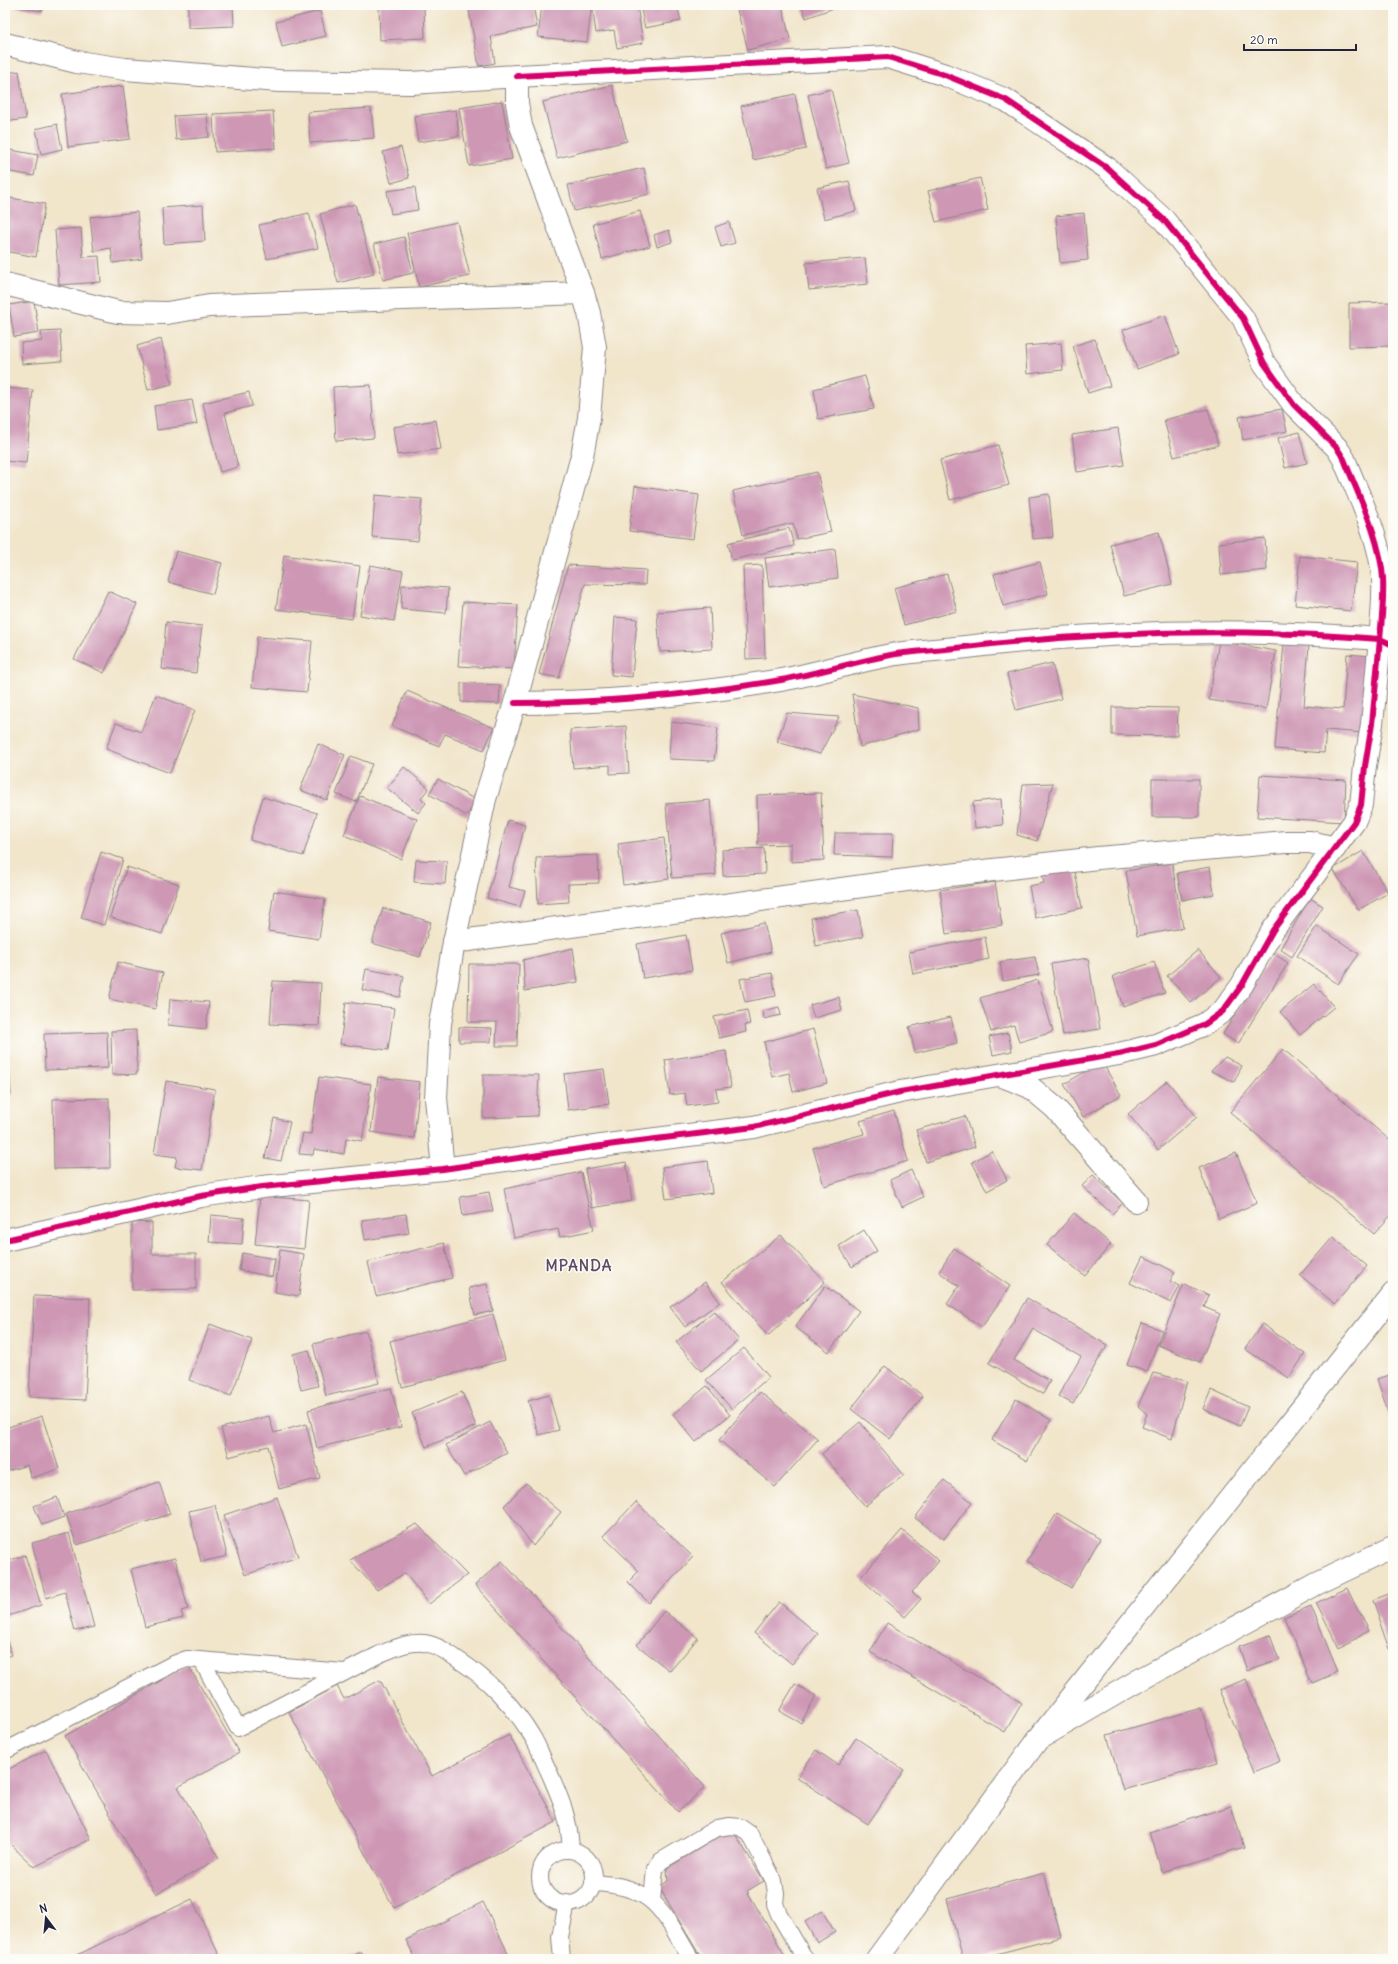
<svg xmlns="http://www.w3.org/2000/svg" width="1398" height="1964" font-family="Delius,sans-serif">
	<rect width="100%" height="100%" fill="#fdfcf7"/>
	<filter id="ink" filterUnits="userSpaceOnUse"><feTurbulence type="fractalNoise" baseFrequency=".025" numOctaves="2"/><feDisplacementMap in="SourceGraphic" scale="8" xChannelSelector="R" yChannelSelector="G"/><feConvolveMatrix kernelMatrix="1 2 1 2 8 2 1 2 1" color-interpolation-filters="sRGB"/></filter>
	<filter id="wash" filterUnits="userSpaceOnUse"><feTurbulence type="fractalNoise" baseFrequency=".012" numOctaves="4" result="noise"/><feDisplacementMap in="SourceGraphic" scale="16" xChannelSelector="R" yChannelSelector="G"/><feGaussianBlur stdDeviation="0.9" result="paint"/><feColorMatrix in="noise" values="0 0 0 0 0 0 0 0 0 0 0 0 0 0 0 0 0 1.4 0 .05"/><feComposite in="paint" operator="in"/></filter>
	<g filter="url(#wash)">
		<rect width="100%" height="100%" fill="#f1e5ca"/>
		<g id="blocks">
			<g fill="#ce98b5">
				<path d="M5,5H43V11Z"/>
				<path d="M188,5H233L234,26L188,28Z"/>
				<path d="M379,5H424L425,38L380,40Z"/>
				<path d="M468,5H533L537,27L491,36L495,63L479,66Z"/>
				<path d="M542,5H592L587,42L538,37Z"/>
				<path d="M592,5H637L643,43L617,48L614,30L596,33Z"/>
				<path d="M640,5H677L681,21L645,28Z"/>
				<path d="M782,5L790,39L748,50L736,6Z"/>
				<path d="M801,5H842L806,18Z"/>
				<path d="M320,11L326,36L282,47L276,22Z"/>
				<path d="M19,71L26,119L5,122V73Z"/>
				<path d="M612,85L627,141L557,158L543,102Z"/>
				<path d="M123,86L130,139L68,147L62,94Z"/>
				<path d="M831,89L849,163L826,169L808,95Z"/>
				<path d="M795,94L806,149L753,160L741,106Z"/>
				<path d="M502,101L512,159L469,166L459,108Z"/>
				<path d="M371,108L374,138L310,143L308,112Z"/>
				<path d="M456,110L459,136L418,142L414,116Z"/>
				<path d="M273,111L276,148L215,152L213,114Z"/>
				<path d="M207,114L209,137L176,140L174,116Z"/>
				<path d="M57,124L62,149L41,154L36,129Z"/>
				<path d="M401,147L409,178L391,183L383,152Z"/>
				<path d="M5,149L38,155L34,176L5,171Z"/>
				<path d="M644,168L649,194L574,211L568,185Z"/>
				<path d="M980,178L988,210L936,222L928,191Z"/>
				<path d="M849,181L856,211L824,219L817,188Z"/>
				<path d="M415,187L418,210L391,214L387,191Z"/>
				<path d="M5,197L45,204L36,257L5,251Z"/>
				<path d="M355,204L374,274L338,283L320,214Z"/>
				<path d="M203,205L205,241L164,244L162,208Z"/>
				<path d="M640,211L650,246L602,259L593,224Z"/>
				<path d="M137,212L142,259L113,263L111,248L94,251L90,217Z"/>
				<path d="M309,213L318,248L267,259L259,225Z"/>
				<path d="M1084,213L1088,260L1060,263L1056,216Z"/>
				<path d="M457,222L470,276L419,287L407,233Z"/>
				<path d="M729,222L735,243L721,247L715,227Z"/>
				<path d="M81,228L83,257L99,256L101,282L59,285L55,230Z"/>
				<path d="M669,230L672,242L657,247L654,235Z"/>
				<path d="M404,237L413,273L383,280L374,244Z"/>
				<path d="M865,258L868,284L809,290L806,263Z"/>
				<path d="M34,301L39,333L14,337L9,305Z"/>
				<path d="M1393,302V346L1349,347V303Z"/>
				<path d="M1165,315L1179,354L1137,369L1123,330Z"/>
				<path d="M60,331L62,361L22,364L21,343L42,341L41,332Z"/>
				<path d="M161,339L172,384L148,390L137,346Z"/>
				<path d="M1095,339L1110,386L1088,393L1073,346Z"/>
				<path d="M1061,343L1063,370L1027,374L1025,346Z"/>
				<path d="M865,376L874,409L818,419L814,389Z"/>
				<path d="M371,385L374,438L336,441L333,387Z"/>
				<path d="M5,388L33,390L26,463L5,461Z"/>
				<path d="M249,392L252,406L225,413L238,467L220,472L203,403Z"/>
				<path d="M192,400L197,424L157,430L154,406Z"/>
				<path d="M1208,409L1218,445L1174,457L1164,420Z"/>
				<path d="M1282,409L1287,431L1243,440L1239,417Z"/>
				<path d="M436,420L441,449L397,455L393,427Z"/>
				<path d="M1118,428L1124,465L1077,472L1072,435Z"/>
				<path d="M1299,432L1307,463L1285,468L1278,438Z"/>
				<path d="M998,445L1009,485L950,500L940,460Z"/>
				<path d="M817,472L831,532L797,539L793,523L743,535L733,491Z"/>
				<path d="M635,486L699,495L693,539L629,531Z"/>
				<path d="M1049,494L1053,537L1033,539L1029,497Z"/>
				<path d="M375,495L422,499L418,541L372,537Z"/>
				<path d="M789,528L794,546L732,560L728,543Z"/>
				<path d="M1159,532L1172,584L1124,596L1110,544Z"/>
				<path d="M1265,538L1267,570L1221,575L1219,543Z"/>
				<path d="M835,549L838,578L769,587L765,558Z"/>
				<path d="M176,551L222,563L213,594L168,582Z"/>
				<path d="M284,555L360,566L352,619L276,609Z"/>
				<path d="M1300,556L1357,562L1351,611L1295,605Z"/>
				<path d="M1040,562L1048,594L1003,606L994,574Z"/>
				<path d="M370,565L403,571L394,621L360,615Z"/>
				<path d="M568,565L646,570L645,585L585,584L559,678L539,674Z"/>
				<path d="M762,565L765,658L746,659L743,566Z"/>
				<path d="M947,574L957,611L904,625L894,588Z"/>
				<path d="M402,585L448,588L446,613L401,609Z"/>
				<path d="M108,591L137,604L104,673L74,659Z"/>
				<path d="M463,602L518,605L514,669L458,666Z"/>
				<path d="M710,608L712,649L660,652L657,612Z"/>
				<path d="M615,617L637,619L632,677L611,675Z"/>
				<path d="M166,622L202,626L196,673L162,669Z"/>
				<path d="M257,637L312,641L307,692L252,687Z"/>
				<path d="M1219,641L1276,651L1266,709L1209,700Z"/>
				<path d="M1284,643L1309,645L1304,706L1343,709L1347,654L1371,656L1364,733L1326,730L1324,753L1275,749Z"/>
				<path d="M1052,663L1061,699L1016,710L1007,674Z"/>
				<path d="M461,683L500,685L499,704L461,702Z"/>
				<path d="M407,691L494,728L484,750L445,734L439,746L392,726Z"/>
				<path d="M852,694L918,708L919,729L860,747Z"/>
				<path d="M156,695L195,710L170,773L106,749L116,723L141,732Z"/>
				<path d="M1112,707L1178,708L1177,736L1112,735Z"/>
				<path d="M787,713L839,717L820,754L777,742Z"/>
				<path d="M671,722L718,728L714,761L669,759Z"/>
				<path d="M626,726L629,773L610,774V765L573,768L570,730Z"/>
				<path d="M318,744L345,755L327,800L300,790Z"/>
				<path d="M351,756L372,764L356,802L336,794Z"/>
				<path d="M404,767L429,788L421,798L426,803L418,813L387,788Z"/>
				<path d="M1260,775L1346,780L1344,822L1257,817Z"/>
				<path d="M438,779L476,800L467,816L429,794Z"/>
				<rect x="1152" y="779" width="47" height="38"/>
				<path d="M1053,783L1037,841L1017,835L1023,784Z"/>
				<path d="M821,793L824,860L791,862V844L758,845L757,795Z"/>
				<path d="M360,796L417,819L401,859L344,835Z"/>
				<path d="M263,797L317,813L303,856L250,840Z"/>
				<path d="M1001,799L1003,825L975,828L973,802Z"/>
				<path d="M710,800L716,875L672,878L666,804Z"/>
				<path d="M508,820L525,825L509,887L525,891L520,907L487,898Z"/>
				<path d="M835,833H893L892,857L834,855Z"/>
				<path d="M664,838L669,879L623,885L618,844Z"/>
				<path d="M764,848L765,874L723,876L722,850Z"/>
				<path d="M1363,851L1388,893L1358,910L1333,869Z"/>
				<path d="M101,852L123,859L104,925L81,918Z"/>
				<path d="M598,855L599,883L568,884L569,902L538,904L536,858Z"/>
				<path d="M416,860L447,861L445,884L414,882Z"/>
				<path d="M1172,863L1183,928L1137,936L1126,871Z"/>
				<path d="M127,867L179,884L162,934L110,917Z"/>
				<path d="M1074,867L1082,908L1035,918L1029,886L1044,883L1042,873Z"/>
				<path d="M1210,867L1214,894L1182,900L1177,873Z"/>
				<path d="M995,882L1002,925L946,934L940,890Z"/>
				<path d="M274,891L325,899L319,939L268,931Z"/>
				<path d="M1310,898L1323,906L1292,957L1280,949Z"/>
				<path d="M383,908L431,922L420,957L372,943Z"/>
				<path d="M858,910L863,937L816,946L811,918Z"/>
				<path d="M764,923L771,952L728,963L721,933Z"/>
				<path d="M1317,926L1359,954L1338,984L1297,956Z"/>
				<path d="M686,935L692,970L643,978L637,944Z"/>
				<path d="M985,937L989,959L913,974L909,952Z"/>
				<path d="M573,948L578,982L525,991L523,960Z"/>
				<path d="M1198,950L1221,977L1191,1003L1167,976Z"/>
				<path d="M1273,953L1288,963L1238,1044L1223,1034Z"/>
				<path d="M1035,957L1039,975L1003,981L1000,962Z"/>
				<path d="M1088,958L1100,1029L1063,1035L1051,964Z"/>
				<path d="M118,962L163,973L155,1009L109,999Z"/>
				<path d="M1154,962L1165,993L1123,1007L1113,976Z"/>
				<path d="M469,964H519L517,1046H496L497,1022H468Z"/>
				<path d="M366,969L404,976L400,997L362,990Z"/>
				<path d="M772,973L776,996L745,1002L740,979Z"/>
				<path d="M1038,980L1053,1032L1019,1042L1014,1025L991,1032L980,998Z"/>
				<path d="M273,981L321,983L319,1026L270,1024Z"/>
				<path d="M1314,984L1334,1007L1300,1035L1280,1012Z"/>
				<path d="M839,997L842,1010L814,1018L810,1005Z"/>
				<path d="M170,999L209,1002L206,1029L168,1025Z"/>
				<path d="M346,1002L394,1008L388,1050L340,1044Z"/>
				<path d="M779,1007L781,1015L764,1019L763,1011Z"/>
				<path d="M747,1010L750,1024L745,1025L746,1032L719,1038L714,1017Z"/>
				<path d="M951,1017L957,1043L915,1053L909,1027Z"/>
				<path d="M459,1027L492,1028L491,1042H459Z"/>
				<path d="M813,1029L827,1083L793,1092L789,1073L772,1077L764,1042Z"/>
				<path d="M136,1030L137,1074L112,1075L111,1031Z"/>
				<path d="M107,1032L108,1068L45,1070L44,1034Z"/>
				<path d="M1008,1033L1012,1051L993,1055L989,1037Z"/>
				<path d="M1283,1049L1393,1143V1213L1374,1234L1230,1112Z"/>
				<path d="M726,1051L731,1087L716,1089L718,1102L687,1106L685,1093L670,1095L665,1060Z"/>
				<path d="M1225,1057L1242,1066L1234,1082L1211,1071Z"/>
				<path d="M1102,1062L1121,1095L1083,1117L1064,1084Z"/>
				<path d="M5,1067H9L11,1095H5Z"/>
				<path d="M604,1069L609,1104L568,1110L564,1074Z"/>
				<path d="M483,1075H539L537,1116L483,1118Z"/>
				<path d="M319,1077L371,1084L362,1141L346,1138L344,1154L314,1149L313,1155L299,1154L303,1133L311,1134Z"/>
				<path d="M378,1077L420,1082L414,1138L371,1132Z"/>
				<path d="M166,1081L215,1089L202,1170L175,1167L177,1157L154,1154Z"/>
				<path d="M1167,1081L1197,1117L1158,1150L1128,1114Z"/>
				<path d="M109,1098L110,1168L54,1169L53,1099Z"/>
				<path d="M894,1111L908,1161L824,1186L813,1148L864,1134L860,1121Z"/>
				<path d="M965,1116L975,1147L926,1162L916,1130Z"/>
				<path d="M274,1118L290,1122L281,1161L265,1158Z"/>
				<path d="M992,1151L1007,1180L987,1191L972,1162Z"/>
				<path d="M1236,1153L1257,1203L1219,1219L1199,1168Z"/>
				<path d="M708,1161L712,1193L666,1199L662,1167Z"/>
				<path d="M626,1162L632,1201L592,1208L585,1169Z"/>
				<path d="M911,1170L923,1197L902,1207L890,1180Z"/>
				<path d="M581,1172L594,1230L560,1237L558,1229L514,1238L504,1189Z"/>
				<path d="M1093,1175L1123,1203L1112,1214L1082,1186Z"/>
				<path d="M489,1192L493,1211L463,1216L460,1197Z"/>
				<path d="M260,1196L309,1200L304,1249L255,1244Z"/>
				<path d="M1074,1213L1111,1244L1085,1276L1047,1245Z"/>
				<path d="M406,1214L409,1233L365,1240L362,1220Z"/>
				<path d="M211,1215L244,1218L242,1244L209,1242Z"/>
				<path d="M152,1222V1254H196V1289L132,1290V1223Z"/>
				<path d="M864,1230L877,1251L852,1267L839,1246Z"/>
				<path d="M781,1235L825,1282L768,1336L722,1282Z"/>
				<path d="M1333,1237L1367,1266L1335,1304L1300,1275Z"/>
				<path d="M444,1243L452,1278L376,1296L368,1262Z"/>
				<path d="M954,1248L1010,1286L982,1327L947,1304L959,1286L939,1272Z"/>
				<path d="M280,1250L304,1254L299,1296L275,1292Z"/>
				<path d="M242,1253L275,1259L272,1277L239,1270Z"/>
				<path d="M1143,1256L1175,1272L1170,1281L1180,1286L1171,1303L1130,1283Z"/>
				<path d="M705,1282L720,1302L685,1327L670,1307Z"/>
				<path d="M487,1284L493,1311L475,1315L469,1288Z"/>
				<path d="M1184,1284L1209,1295L1204,1307L1220,1314L1200,1362L1158,1345Z"/>
				<path d="M825,1286L859,1311L829,1352L795,1327Z"/>
				<path d="M34,1296L90,1298L85,1400L29,1397Z"/>
				<path d="M1027,1298L1107,1345L1073,1404L1058,1396L1081,1357L1033,1329L1014,1360L1050,1381L1043,1394L989,1363Z"/>
				<path d="M714,1311L739,1340L701,1371L676,1342Z"/>
				<path d="M493,1314L505,1360L402,1387L390,1341Z"/>
				<path d="M1142,1323L1162,1330L1147,1372L1127,1365Z"/>
				<path d="M210,1324L252,1340L231,1396L189,1380Z"/>
				<path d="M1262,1324L1305,1354L1289,1378L1245,1349Z"/>
				<path d="M366,1331L379,1383L326,1396L313,1344Z"/>
				<path d="M744,1348L769,1377L732,1409L706,1380Z"/>
				<path d="M309,1350L318,1386L301,1390L293,1354Z"/>
				<path d="M885,1366L923,1396L890,1439L851,1409Z"/>
				<path d="M1153,1373L1187,1381L1172,1439L1142,1427L1147,1414L1138,1406Z"/>
				<path d="M1393,1374V1427L1377,1379Z"/>
				<path d="M707,1386L730,1415L696,1442L673,1414Z"/>
				<path d="M391,1388L401,1427L317,1448L308,1410Z"/>
				<path d="M1211,1390L1248,1407L1240,1426L1203,1409Z"/>
				<path d="M462,1392L476,1426L426,1447L412,1413Z"/>
				<path d="M760,1392L818,1439L775,1487L719,1440Z"/>
				<path d="M549,1395L559,1430L539,1435L528,1401Z"/>
				<path d="M1016,1399L1051,1420L1027,1461L992,1440Z"/>
				<path d="M42,1416L59,1469L31,1478L27,1465L5,1472V1428Z"/>
				<path d="M269,1416L274,1433L306,1424L320,1478L279,1489L268,1446L229,1457L221,1428Z"/>
				<path d="M490,1422L507,1453L464,1476L446,1445Z"/>
				<path d="M860,1422L904,1475L865,1506L822,1454Z"/>
				<path d="M944,1480L972,1502L944,1539L915,1518Z"/>
				<path d="M159,1482L170,1514L77,1545L66,1514Z"/>
				<path d="M526,1483L561,1512L533,1546L504,1506Z"/>
				<path d="M57,1497L64,1517L42,1525L34,1506Z"/>
				<path d="M277,1497L298,1557L245,1575L224,1515Z"/>
				<path d="M636,1502L693,1557L649,1603L628,1582L639,1571L603,1536Z"/>
				<path d="M215,1505L227,1556L201,1562L189,1511Z"/>
				<path d="M1057,1513L1100,1539L1071,1588L1027,1561Z"/>
				<path d="M417,1524L467,1575L429,1604L405,1573L377,1590L350,1560Z"/>
				<path d="M902,1530L939,1561L912,1592L921,1599L905,1617L860,1578Z"/>
				<path d="M69,1533L94,1627L75,1631L65,1592L46,1598L32,1543Z"/>
				<path d="M25,1555L41,1605L5,1617V1562Z"/>
				<path d="M175,1558L188,1609L181,1611L183,1618L145,1627L131,1569Z"/>
				<path d="M502,1561L705,1787L678,1812L475,1585Z"/>
				<path d="M1347,1588L1368,1632L1338,1647L1316,1603Z"/>
				<path d="M1393,1592V1648L1389,1649L1372,1600Z"/>
				<path d="M779,1602L818,1634L792,1664L754,1633Z"/>
				<path d="M1311,1606L1338,1672L1312,1683L1284,1617Z"/>
				<path d="M664,1611L698,1638L670,1671L637,1645Z"/>
				<path d="M887,1623L1022,1703L1005,1732L870,1652Z"/>
				<path d="M5,1635L12,1655L5,1657Z"/>
				<path d="M1270,1635L1279,1660L1247,1671L1239,1646Z"/>
				<path d="M188,1665L239,1753L178,1787L219,1858L156,1894L65,1736Z"/>
				<path d="M1246,1679L1280,1761L1254,1772L1219,1690Z"/>
				<path d="M380,1680L432,1776L509,1735L556,1822L394,1908L289,1712L337,1686L344,1699Z"/>
				<path d="M795,1684L816,1696L801,1723L779,1711Z"/>
				<path d="M1201,1708L1218,1763L1123,1790L1107,1735Z"/>
				<path d="M856,1738L904,1770L868,1824L797,1778L816,1750L838,1765Z"/>
				<path d="M46,1750L91,1839L34,1867L8,1842L5,1843V1771Z"/>
				<path d="M1231,1806L1244,1847L1162,1872L1150,1832Z"/>
				<path d="M732,1829L764,1881L747,1891L787,1959H702L659,1887L668,1881L667,1868Z"/>
				<path d="M1044,1873L1061,1937L977,1959H963L947,1899Z"/>
				<path d="M192,1899L221,1959H69Z"/>
				<path d="M483,1902L511,1959H416L406,1940Z"/>
				<path d="M822,1911L835,1932L817,1943L805,1922Z"/>
				<path d="M361,1952L364,1959H347Z"/>
			</g>
		</g>
	</g>
	<g filter="url(#ink)">
		<use href="#blocks" fill-opacity="0" stroke="#8a8482" stroke-width="1"/>
		<g fill="none" stroke-linecap="round" stroke-linejoin="round">
			<g stroke="#8a8482" stroke-width="18">
				<g id="lane">
					<path d="M202,1661L238,1728L378,1655C393,1649 408,1641 424,1643C437,1645 447,1652 457,1659C487,1678 514,1706 532,1736C539,1747 543,1760 549,1772C562,1802 569,1817 571,1850"/>
					<path d="M5,1751L171,1665L187,1659L344,1672"/>
					<circle cx="567" cy="1877" r="27"/>
					<path d="M593,1883C656,1886 662,1911 691,1959"/>
					<path d="M652,1900L655,1869L661,1861L717,1828L730,1826L740,1827L750,1834L774,1881L776,1893L775,1904L779,1914L805,1959"/>
					<path d="M562,1959L560,1937L567,1903"/>
				</g>
			</g>
			<g stroke="#8a8482" stroke-width="24">
				<g id="street">
					<path d="M5,44L77,62L125,69L279,81L411,83L517,76V103L521,126L583,293L589,313L595,347L589,418L582,456L515,703L485,799L454,942L440,1024L436,1098L443,1169"/>
					<path d="M5,284L118,312L167,313L209,306L254,304L583,293"/>
					<path d="M515,703C604,703 693,695 781,680C819,673 857,661 896,654C924,650 954,649 983,645C1115,631 1247,628 1380,639C1382,619 1384,598 1383,578C1380,537 1359,497 1344,459L1337,448L1294,405L1264,363L1243,318L1164,220L1107,168L1006,100L945,75L888,57L517,76"/>
					<path d="M454,942L914,879L1098,858L1286,842H1310L1335,848"/>
					<path d="M1000,1075L1030,1087L1055,1108L1136,1201"/>
					<path d="M5,1240L201,1196L262,1187L443,1169L615,1144L754,1127L900,1092L1119,1054L1156,1045L1205,1024L1223,1011L1242,985L1273,930L1354,822L1361,805L1365,766L1372,724L1380,639L1393,645"/>
					<path d="M1039,1738L1393,1294"/>
				</g>
			</g>
			<g stroke="#8a8482" stroke-width="24">
				<path id="secondary" d="M877,1959L1038,1739L1141,1679L1316,1584L1393,1547"/>
			</g>
			<use href="#lane" stroke="#fff" stroke-width="16"/>
			<use href="#street" stroke="#fff" stroke-width="22"/>
			<use href="#secondary" stroke="#fff" stroke-width="22"/>
			<g stroke="#fdfcf7" stroke-width="8">
				<g id="cycleway">
					<path d="M515,703C604,703 693,695 781,680C819,673 857,661 896,654C924,650 954,649 983,645C1115,631 1247,628 1380,639C1382,619 1384,598 1383,578C1380,537 1359,497 1344,459L1337,448L1294,405L1264,363L1243,318L1164,220L1107,168L1006,100L945,75L888,57L517,76"/>
					<path d="M5,1240L201,1196L262,1187L443,1169L615,1144L754,1127L900,1092L1119,1054L1156,1045L1205,1024L1223,1011L1242,985L1273,930L1354,822L1361,805L1365,766L1372,724L1380,639L1393,645"/>
				</g>
			</g>
			<use href="#cycleway" stroke="#d6006c" stroke-width="6"/>
		</g>
	</g>
	<g text-anchor="middle" dominant-baseline="central" stroke-width="3" stroke-linejoin="round" paint-order="stroke">
		<g font-size="15" font-weight="bold" letter-spacing="1" fill="#5e4b66" stroke="#fdfcf7">
			<text x="579" y="1265">MPANDA</text>
		</g>
	</g>
	<rect width="1398" height="1964" fill="none" stroke="#fdfcf7" stroke-width="20"/>
	<g transform="translate(46 1918) rotate(344)" stroke="#fdfcf7" stroke-width="3" paint-order="stroke">
	<path d="M0-3L7 15L0 10L-7 15Z" fill="#22223b"/>
	<text y="-6" font-size="11" font-weight="bold" text-anchor="middle" fill="#22223b">N</text>
	</g>
	<path d="M1244 44v6h112v-6" fill="none" stroke="#22223b" stroke-width="2"/>
	<text x="1250" y="44" font-size="12" fill="#22223b" stroke="#fdfcf7" stroke-width="3" paint-order="stroke">20 m</text>
</svg>
